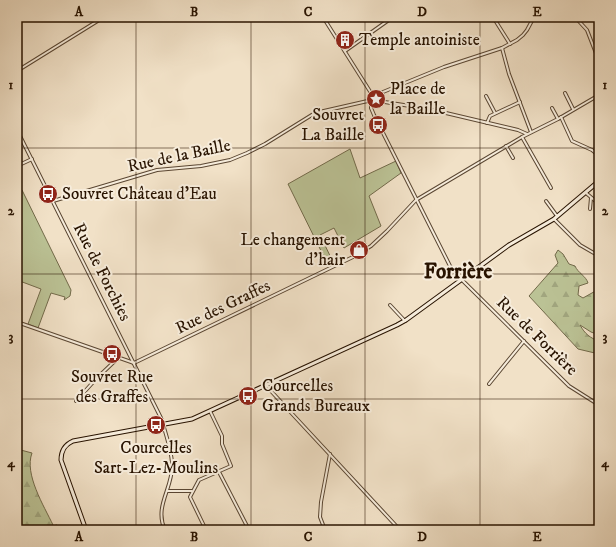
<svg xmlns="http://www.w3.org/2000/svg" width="616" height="547" font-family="'IM FELL DW Pica',serif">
	<defs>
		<pattern id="forest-firs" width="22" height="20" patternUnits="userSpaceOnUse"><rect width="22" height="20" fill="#bbc295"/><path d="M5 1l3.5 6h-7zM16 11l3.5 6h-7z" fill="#a1a67f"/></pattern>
	</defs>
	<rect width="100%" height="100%" fill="#f1e1c7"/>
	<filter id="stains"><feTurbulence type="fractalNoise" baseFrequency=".005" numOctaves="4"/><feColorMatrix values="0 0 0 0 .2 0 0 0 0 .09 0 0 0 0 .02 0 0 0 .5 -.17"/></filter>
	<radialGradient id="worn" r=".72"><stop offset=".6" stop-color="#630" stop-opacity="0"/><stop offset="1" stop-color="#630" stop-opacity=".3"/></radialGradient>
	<g fill="#bbc295" stroke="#726a4a">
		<path d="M350,149L360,178L396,161L401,173L369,196L381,226L344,248L334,228L320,235L334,264L329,267L288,184Z"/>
		<path d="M22,190L71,290L70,296L64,300L65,297L51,293L38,328L28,324L41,289L17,280V192Z"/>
		<path d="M57,525L59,530H30Z"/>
	</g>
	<g fill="url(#forest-firs)" stroke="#726a4a">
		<path d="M558,250L563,254L569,264L575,266C578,273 586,276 588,283L579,286L578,295L583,298L599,289V335L591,332L580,325C585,334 590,338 599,341V354L578,349L529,296L558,263L555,255Z"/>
		<path d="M17,449L32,453C24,474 44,506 53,525L30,530H17Z"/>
	</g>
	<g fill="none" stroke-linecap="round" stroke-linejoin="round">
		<g stroke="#5a4632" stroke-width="4">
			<g id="street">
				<path d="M323,17L371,93V108L374,115L450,266L457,275L569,386L599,405"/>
				<path d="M493,17L510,44"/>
				<path d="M575,17L587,30L599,61"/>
				<path d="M502,48L509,74L531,132"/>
				<path d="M345,51L393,17"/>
				<path d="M17,71L104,17"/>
				<path d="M565,93L573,109"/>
				<path d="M486,96L495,113"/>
				<path d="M372,100L383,92L444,67L502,48L517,40L523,35L527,30L534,17"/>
				<path d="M552,108L558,119"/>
				<path d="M561,117L572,141L592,150L599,156"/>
				<path d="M487,123L490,116L520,102"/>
				<path d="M17,130L161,418C165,431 173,454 172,467C172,489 154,507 165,530"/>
				<path d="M522,137L551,188"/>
				<path d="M506,146L513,158"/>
				<path d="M17,166L32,159"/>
				<path d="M586,193L599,204"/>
				<path d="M53,201L157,170L201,166L230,160L247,153L265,144L315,113L372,100L429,109L518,130L527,134"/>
				<path d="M546,201L557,216"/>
				<path d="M590,209L591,198"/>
				<path d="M554,219L580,245L599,256"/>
				<path d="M390,305L405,321"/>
				<path d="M17,322L134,363"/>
				<path d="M134,363L355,256L371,246L387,231L416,200L522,137L558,119L599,95"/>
				<path d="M489,384L524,341"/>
				<path d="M267,385L270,390L400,530"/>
				<path d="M76,401L96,379L118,358"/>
				<path d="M219,472L249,530"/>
				<path d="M167,491H192"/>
				<path d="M206,530L190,497L199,480L231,466L222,444V436L210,411"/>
				<path d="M325,530L320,517L321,502L330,454"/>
			</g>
		</g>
		<g stroke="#281300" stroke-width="5">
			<path id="secondary" d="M86,530L61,460C61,451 64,445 73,441L192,419L397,325L406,320L509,245L554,219L599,181"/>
		</g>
		<use href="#street" stroke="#f6ecdb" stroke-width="2"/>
		<use href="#secondary" stroke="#f6ecdb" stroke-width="3"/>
	</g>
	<path fill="none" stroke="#281300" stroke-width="1" stroke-opacity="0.55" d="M136,17V530M251,17V530M365,17V530M480,17V530M17,148H599M17,274H599M17,399H599"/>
	<defs>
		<g id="building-disc" transform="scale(1)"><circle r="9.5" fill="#8f2418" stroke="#f6ecdb"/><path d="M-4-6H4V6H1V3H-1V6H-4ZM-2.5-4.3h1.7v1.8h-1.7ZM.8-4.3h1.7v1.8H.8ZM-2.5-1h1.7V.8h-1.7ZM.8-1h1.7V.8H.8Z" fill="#fff"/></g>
		<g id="sight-disc" transform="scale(1)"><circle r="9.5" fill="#8f2418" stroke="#f6ecdb"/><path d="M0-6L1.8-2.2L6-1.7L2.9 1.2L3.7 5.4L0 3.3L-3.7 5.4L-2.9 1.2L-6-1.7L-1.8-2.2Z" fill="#fff"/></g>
		<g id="bus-disc" transform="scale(1)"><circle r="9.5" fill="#8f2418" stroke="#f6ecdb"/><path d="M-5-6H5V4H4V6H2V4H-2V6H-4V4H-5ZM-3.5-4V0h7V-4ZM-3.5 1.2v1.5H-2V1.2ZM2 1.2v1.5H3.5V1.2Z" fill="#fff"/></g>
		<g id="shop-disc" transform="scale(1)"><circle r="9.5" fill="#8f2418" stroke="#f6ecdb"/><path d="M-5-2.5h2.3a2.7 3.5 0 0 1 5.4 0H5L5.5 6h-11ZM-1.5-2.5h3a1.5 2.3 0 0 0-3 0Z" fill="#fff"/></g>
	</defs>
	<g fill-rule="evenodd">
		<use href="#building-disc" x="345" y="40"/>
		<use href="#sight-disc" x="376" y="99"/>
		<use href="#bus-disc" x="378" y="125"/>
		<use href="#bus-disc" x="48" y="194"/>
		<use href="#shop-disc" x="359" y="250"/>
		<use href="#bus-disc" x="112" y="354"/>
		<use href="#bus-disc" x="248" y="396"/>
		<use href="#bus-disc" x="156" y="425"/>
	</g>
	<g text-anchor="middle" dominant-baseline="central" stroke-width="4" stroke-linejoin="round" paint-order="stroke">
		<g font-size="17" fill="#281300" stroke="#f6ecdb" text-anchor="start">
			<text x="359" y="40">Temple antoiniste</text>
			<text x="390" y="89">Place de<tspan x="390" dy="20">la Baille</tspan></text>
			<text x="364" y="115" text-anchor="end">Souvret<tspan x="364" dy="20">La Baille</tspan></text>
			<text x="62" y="194">Souvret Château d'Eau</text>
			<text x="345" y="240" text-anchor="end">Le changement<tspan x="345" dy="20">d'hair</tspan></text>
			<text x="112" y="377" text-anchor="middle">Souvret Rue<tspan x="112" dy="20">des Graffes</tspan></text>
			<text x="262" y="386">Courcelles<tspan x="262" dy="20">Grands Bureaux</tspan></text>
			<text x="156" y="448" text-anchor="middle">Courcelles<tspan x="156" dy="20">Sart-Lez-Moulins</tspan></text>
		</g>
		<g font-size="17" fill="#281300" stroke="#f6ecdb">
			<text transform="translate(179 156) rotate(-12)">Rue de la Baille</text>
			<text transform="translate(102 272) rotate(63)">Rue de Forchies</text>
			<text transform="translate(223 307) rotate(-26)">Rue des Graffes</text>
			<text transform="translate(537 336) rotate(44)">Rue de Forrière</text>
		</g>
		<g font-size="21" font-weight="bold" fill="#281300" stroke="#f6ecdb">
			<text x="458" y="272">Forrière</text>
		</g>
	</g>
	<rect width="616" height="547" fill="none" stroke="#f1e1c7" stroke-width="44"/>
	<rect x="22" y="22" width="572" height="503" fill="none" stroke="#281300" stroke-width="1.5"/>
	<g font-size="13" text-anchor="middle" font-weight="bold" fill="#281300">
		<text x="79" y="16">A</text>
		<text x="194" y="16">B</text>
		<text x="308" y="16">C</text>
		<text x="422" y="16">D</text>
		<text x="537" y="16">E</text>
		<text x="11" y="89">1</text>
		<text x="605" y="89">1</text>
		<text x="11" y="215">2</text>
		<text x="605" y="215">2</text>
		<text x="11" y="341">3</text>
		<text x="605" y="341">3</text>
		<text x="11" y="467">4</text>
		<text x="605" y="467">4</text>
		<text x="79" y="541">A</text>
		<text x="194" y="541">B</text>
		<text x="308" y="541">C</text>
		<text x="422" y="541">D</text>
		<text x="537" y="541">E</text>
	</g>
	<rect width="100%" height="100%" filter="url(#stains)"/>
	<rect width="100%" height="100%" fill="url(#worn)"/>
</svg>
